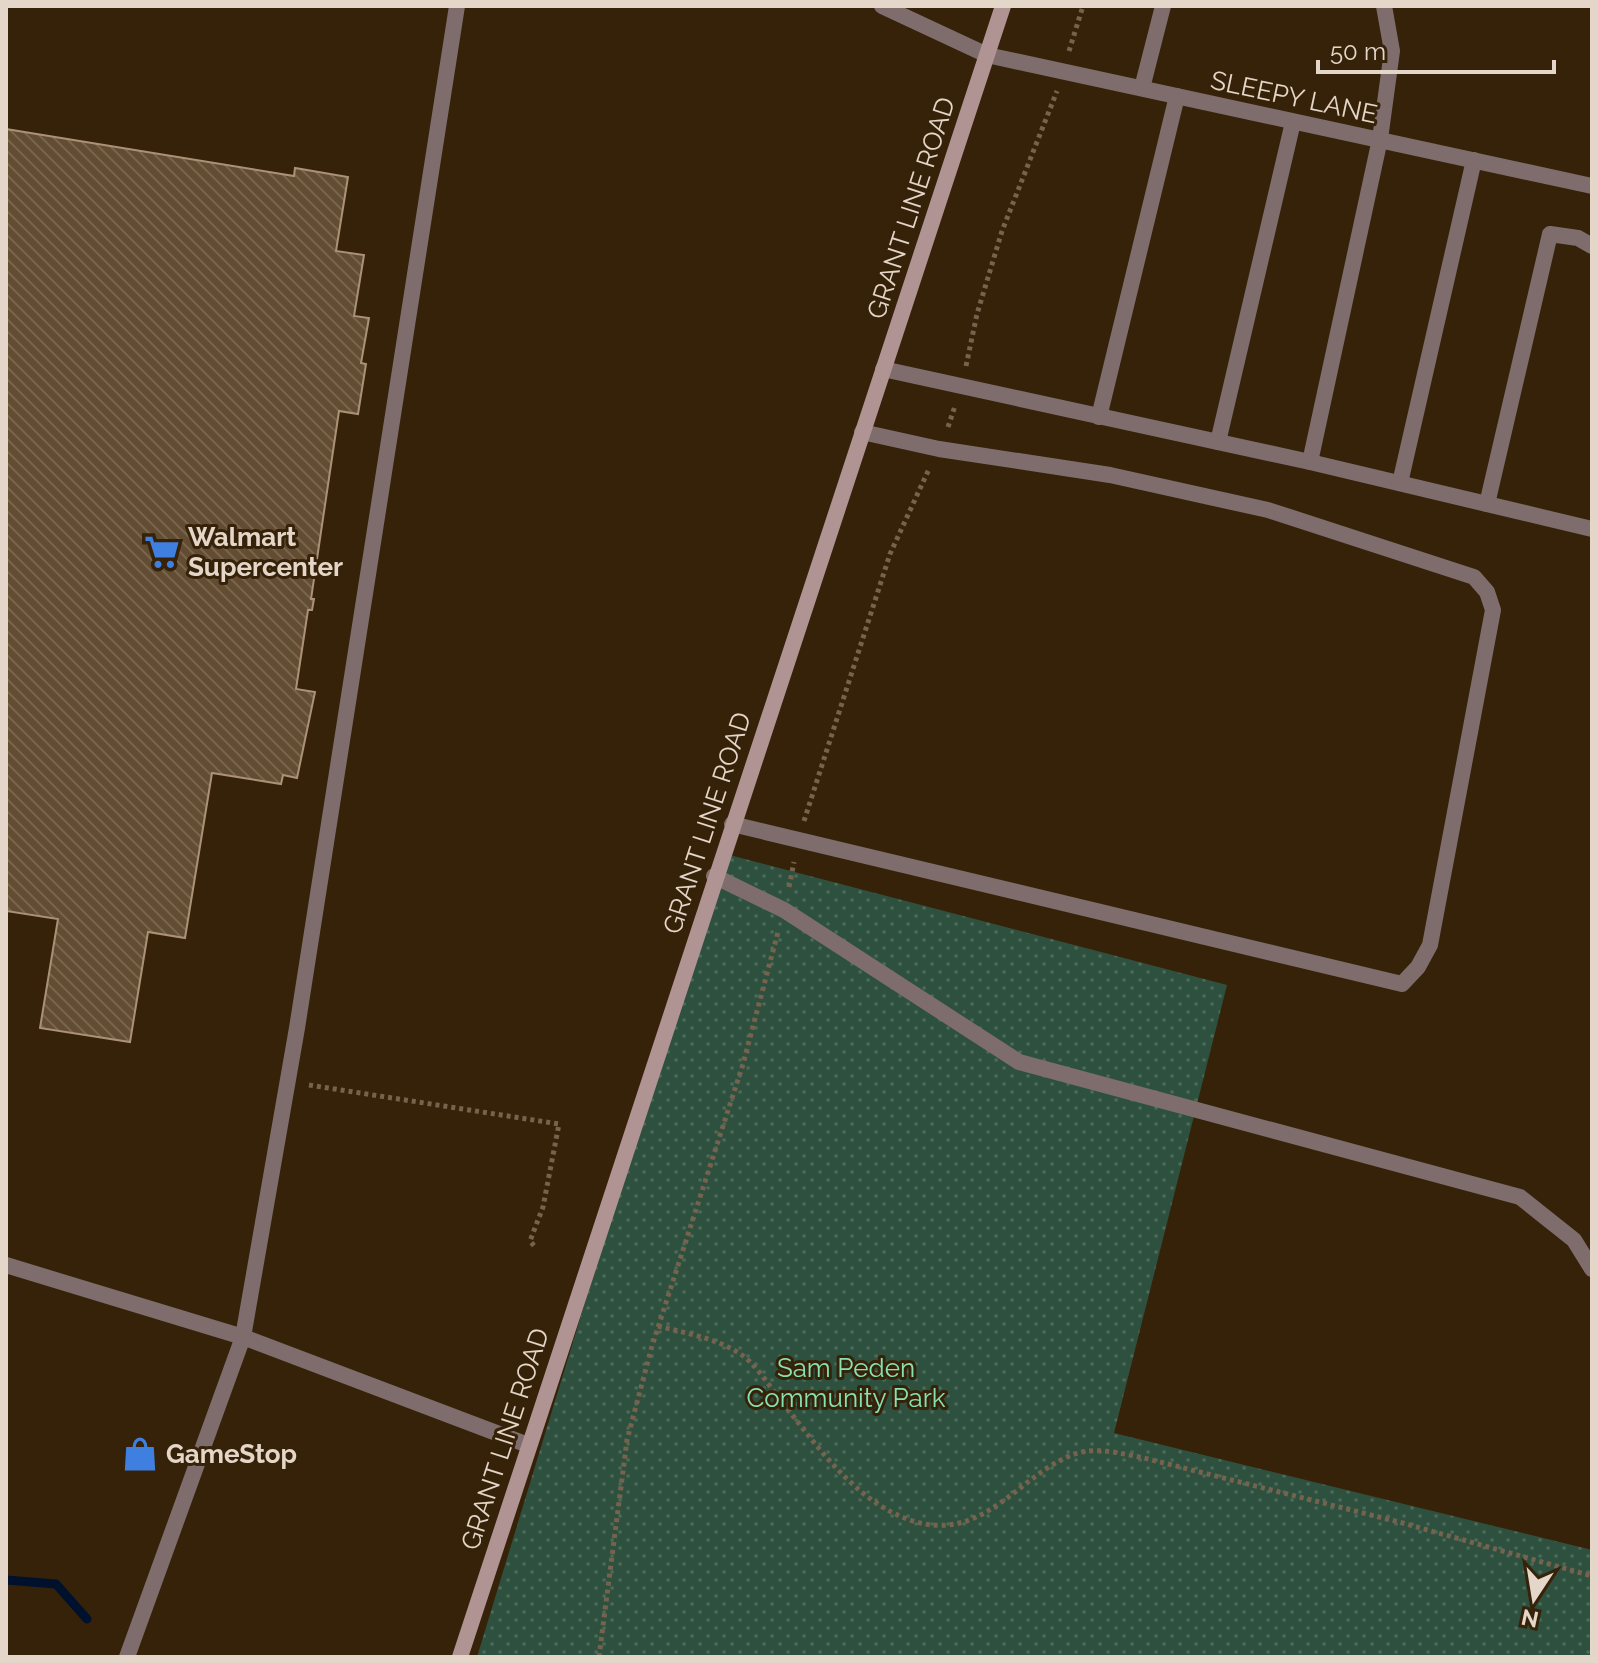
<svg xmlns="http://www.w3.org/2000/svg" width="1598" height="1663" font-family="Raleway,sans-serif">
	<defs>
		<pattern id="park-dots" width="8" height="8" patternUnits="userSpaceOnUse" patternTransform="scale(2)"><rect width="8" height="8" fill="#2e513f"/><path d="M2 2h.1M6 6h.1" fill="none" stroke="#4c6959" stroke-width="1.8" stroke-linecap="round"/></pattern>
		<pattern id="building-back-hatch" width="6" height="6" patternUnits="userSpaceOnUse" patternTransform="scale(2)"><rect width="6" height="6" fill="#624c32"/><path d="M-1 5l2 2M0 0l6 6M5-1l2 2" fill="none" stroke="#78654e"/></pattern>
	</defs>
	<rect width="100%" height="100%" fill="#362209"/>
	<path fill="url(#park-dots)" d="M722,853L1227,985L1114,1433L1592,1550V1657H477Z"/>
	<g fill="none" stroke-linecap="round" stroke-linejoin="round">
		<path stroke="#00112d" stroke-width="9" d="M6,1580L56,1584L87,1619"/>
	</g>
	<path fill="url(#building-back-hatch)" stroke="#ab9277" stroke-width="2" d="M6,129L294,176L295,168L348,177L336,251L364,255L354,316L369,318L361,363L366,364L358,414L339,411L311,599H314L312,610H308L296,689L315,692L297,778L283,775L281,784L212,773L185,938L148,932L130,1042L40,1028L58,919L6,911Z"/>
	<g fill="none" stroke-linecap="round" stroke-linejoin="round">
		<g stroke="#75634e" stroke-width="5" stroke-dasharray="4 4" stroke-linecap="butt">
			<path d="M1069,51L1083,6"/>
			<path d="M966,366L977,314L1002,231L1057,91"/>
			<path d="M948,427L955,406"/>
			<path d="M804,821L890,554L929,469"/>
			<path d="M789,887L794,862"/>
			<path d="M309,1085L559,1124L543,1207L530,1241L536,1248"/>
			<path d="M658,1326C685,1333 715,1338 739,1353C755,1363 767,1383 779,1398C814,1442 854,1501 910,1520C985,1546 1021,1470 1078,1453C1099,1447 1123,1454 1144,1458L1399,1522L1592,1576"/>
			<path d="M599,1657L627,1440L652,1346L743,1064L778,932"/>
		</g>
		<g stroke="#7e6d6c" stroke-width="16">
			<path d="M882,6L987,55"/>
			<path d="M1142,88L1163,6"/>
			<path d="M883,369L1310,462L1592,529"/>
			<path d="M1099,417L1177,96"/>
			<path d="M1218,442L1293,122"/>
			<path d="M1310,462L1380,139L1392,51L1384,6"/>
			<path d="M1400,483L1474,160"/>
			<path d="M1487,504L1550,234L1578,238L1592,246"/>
			<path d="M732,824L1402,984L1418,967L1430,945L1493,610L1487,592L1474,577L1268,510L1110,475L939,449L862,432"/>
			<path d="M714,876L784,910L1019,1062L1520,1197L1574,1240L1592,1269"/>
			<path d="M6,1265L243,1337L528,1445"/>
			<path d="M127,1657L243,1337L297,1028L457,6"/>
		</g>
		<path stroke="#7e6d6c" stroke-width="16" d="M987,55L1592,186"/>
		<path stroke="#b09493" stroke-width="16" d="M460,1657L1003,6"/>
	</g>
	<defs>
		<g id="supermarket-bare" transform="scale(2.76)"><path d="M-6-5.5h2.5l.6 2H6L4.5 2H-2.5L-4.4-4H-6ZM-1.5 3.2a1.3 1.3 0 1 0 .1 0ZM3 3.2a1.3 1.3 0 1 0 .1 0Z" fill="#3f7fe0" stroke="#362209" stroke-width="2.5" paint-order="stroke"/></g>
		<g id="shop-bare" transform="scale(2.76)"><path d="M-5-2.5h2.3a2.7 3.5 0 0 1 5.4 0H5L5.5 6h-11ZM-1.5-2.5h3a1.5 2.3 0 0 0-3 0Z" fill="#3f7fe0" stroke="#362209" stroke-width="2.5" paint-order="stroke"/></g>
	</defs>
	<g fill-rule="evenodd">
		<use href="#supermarket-bare" x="162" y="552"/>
		<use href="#shop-bare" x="140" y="1454"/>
	</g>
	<g text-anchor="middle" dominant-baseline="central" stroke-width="6" stroke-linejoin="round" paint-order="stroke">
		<g font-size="26" fill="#e4d6c8" stroke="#362209">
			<text transform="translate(1294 97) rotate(12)">SLEEPY LANE</text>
			<text transform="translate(911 208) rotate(-72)">GRANT LINE ROAD</text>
			<text transform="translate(707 823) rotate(-72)">GRANT LINE ROAD</text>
			<text transform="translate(505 1439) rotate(-72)">GRANT LINE ROAD</text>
		</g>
		<g font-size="26" font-weight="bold" fill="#e4d6c8" stroke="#362209" text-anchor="start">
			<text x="188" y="537">Walmart<tspan x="188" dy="30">Supercenter</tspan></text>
			<text x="166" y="1454">GameStop</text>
		</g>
		<g font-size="26" fill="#86e1b3" stroke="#362209">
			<text x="846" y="1368">Sam Peden<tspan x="846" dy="30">Community Park</tspan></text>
		</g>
	</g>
	<rect width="1598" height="1663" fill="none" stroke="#e4d6c8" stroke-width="16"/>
	<g transform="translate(1534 1599) rotate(192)" stroke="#362209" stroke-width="6" paint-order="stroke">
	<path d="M0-6L14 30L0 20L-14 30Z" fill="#e4d6c8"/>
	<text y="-12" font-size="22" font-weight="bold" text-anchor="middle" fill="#e4d6c8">N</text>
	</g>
	<path d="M1318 60v12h236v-12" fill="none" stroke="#e4d6c8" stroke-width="4"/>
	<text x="1330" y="60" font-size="24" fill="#e4d6c8" stroke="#362209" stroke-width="6" paint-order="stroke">50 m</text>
</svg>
